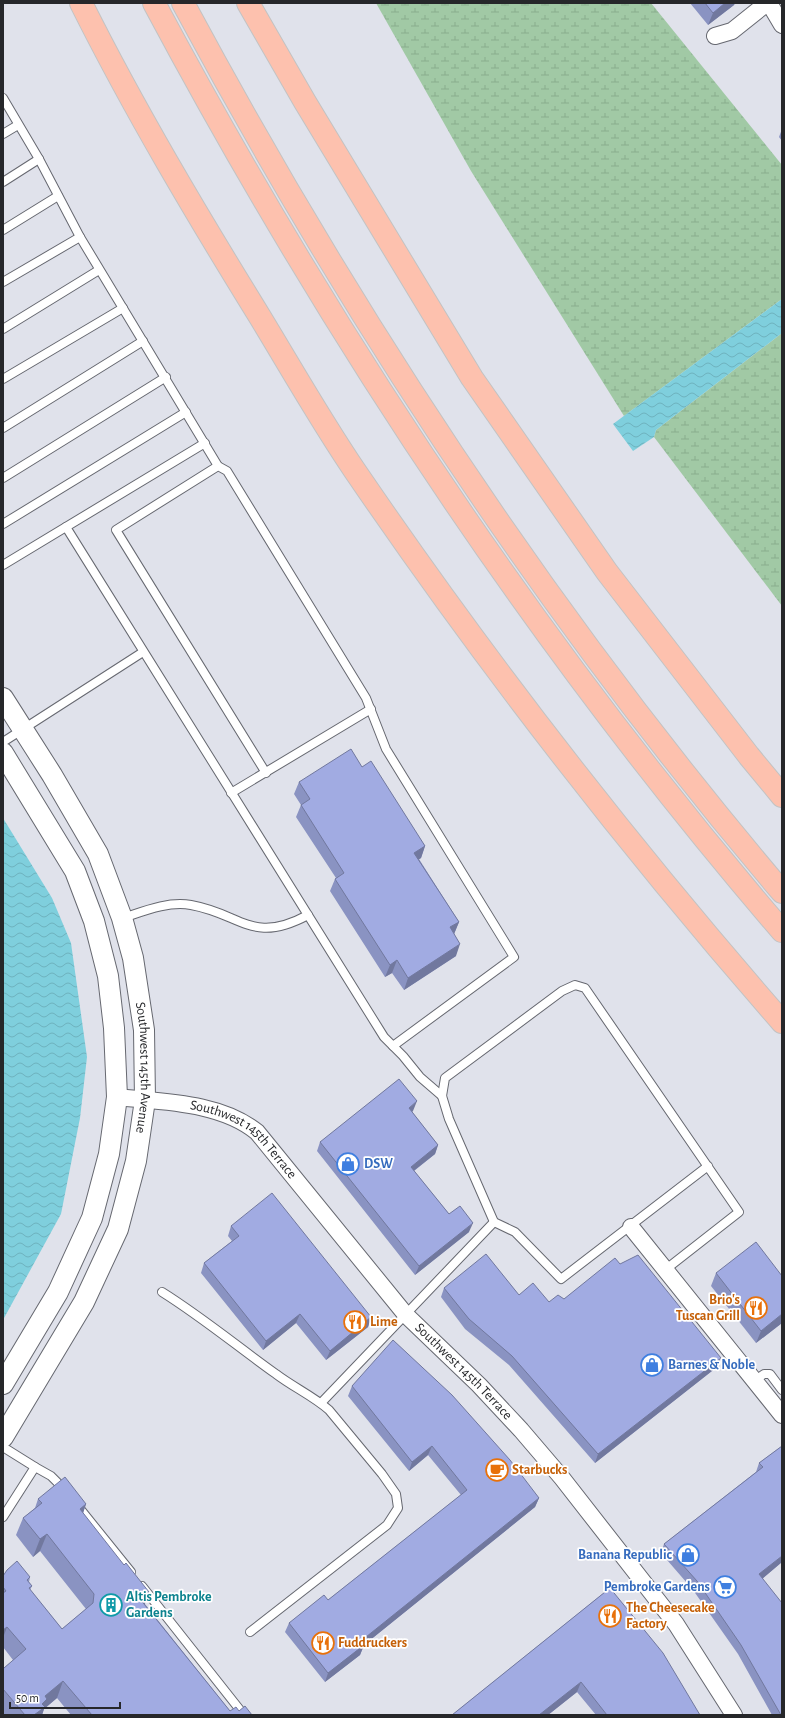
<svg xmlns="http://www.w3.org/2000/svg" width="785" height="1718" font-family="'Alegreya Sans',sans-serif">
	<defs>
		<pattern id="wetland-marsh" width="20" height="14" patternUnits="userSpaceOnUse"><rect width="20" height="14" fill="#a1c9a5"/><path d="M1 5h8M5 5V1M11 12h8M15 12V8" fill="none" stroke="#8aad8e"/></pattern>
		<pattern id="water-waves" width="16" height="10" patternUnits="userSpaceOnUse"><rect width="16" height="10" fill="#7fcfdd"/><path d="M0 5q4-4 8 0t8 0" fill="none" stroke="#6eb2be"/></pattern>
	</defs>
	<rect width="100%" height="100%" fill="#e0e2eb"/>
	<g fill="url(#wetland-marsh)">
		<path d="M376,3H651L782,165V299L624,416L471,171Z"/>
		<path d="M782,333V606L654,437L656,430Z"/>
	</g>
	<g fill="url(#water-waves)">
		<path d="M782,299V333L656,430L654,437L633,451L613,424Z"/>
		<path d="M3,818L52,898L71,943L87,1057L80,1118L61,1214L3,1320Z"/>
	</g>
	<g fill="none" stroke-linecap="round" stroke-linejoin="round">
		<g stroke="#666870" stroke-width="10">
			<g id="service">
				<path d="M3,98L39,159L80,237L218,466"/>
				<path d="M3,134L18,125"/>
				<path d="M3,182L39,159"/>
				<path d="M3,230L58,196"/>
				<path d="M3,282L80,237"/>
				<path d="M3,329L99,270"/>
				<path d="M3,379L123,308"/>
				<path d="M3,428L143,341"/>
				<path d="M3,478L166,377"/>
				<path d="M3,524L186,412"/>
				<path d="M66,527L384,1037L403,1056L420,1077L442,1096"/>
				<path d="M3,565L205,443"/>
				<path d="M3,742L143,652"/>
				<path d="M266,773L116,530L218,466L227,471L366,698L386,749L514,957L393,1046"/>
				<path d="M231,793L371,709"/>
				<path d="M123,918C144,911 168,901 191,905C242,914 252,945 308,915"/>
				<path d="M665,1270L739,1212L585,988L575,985L562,991L445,1078L442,1096L449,1119L494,1222L515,1232L561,1279L708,1166"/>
				<path d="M162,1292C202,1317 238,1347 276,1374C293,1387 313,1396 329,1410L382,1474L396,1494L398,1508L387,1525L250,1632"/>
				<path d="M754,1381L764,1374H770L782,1390"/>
				<path d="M321,1403L494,1222"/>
				<path d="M3,1447L35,1467"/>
				<path d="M77,1505L131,1572"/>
				<path d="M3,1517L35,1467L51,1476L65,1490"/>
				<path d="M142,1586L244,1715"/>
			</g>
		</g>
		<g stroke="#666870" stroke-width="18">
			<g id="minor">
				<path d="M769,3L782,25"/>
				<path d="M715,36L732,31L767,3"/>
				<path id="s1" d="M117,1097C163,1102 220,1102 257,1132L406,1315L479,1385L521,1430L562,1478L676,1624L734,1715"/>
				<path d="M631,1227L782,1415"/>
			</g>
		</g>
		<g stroke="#666870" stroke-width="22">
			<g id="tertiary">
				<path id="s2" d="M3,698L52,775L98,854L122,918L133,958L144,1030L145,1100L136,1161L118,1229L84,1302L3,1437"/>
				<path d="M3,753L75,871L94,921L108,976L114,1028L117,1097L109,1154L92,1218L58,1292L3,1384"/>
			</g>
		</g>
		<g stroke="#c2c3c3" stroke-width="24">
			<g id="motorway">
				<path d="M81,3C135,111 197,215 260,317C291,368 321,421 355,471C486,663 629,847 782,1022"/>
				<path d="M154,3C330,333 538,647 782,931"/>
				<path d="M183,3C352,318 550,619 782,892"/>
				<path d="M248,3L305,102L472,378L607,572L749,756L782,796"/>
			</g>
		</g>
		<use href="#service" stroke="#fff" stroke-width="8"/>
		<use href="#minor" stroke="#fff" stroke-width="16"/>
		<use href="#tertiary" stroke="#fff" stroke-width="20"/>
		<use href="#motorway" stroke="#fdc1ae" stroke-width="22"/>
	</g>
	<g fill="#8a93c2">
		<path d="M690,3H735L734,5L708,25Z"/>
		<path d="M782,129V141L779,137Z"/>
		<path d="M362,767L425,846L421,858L419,859L459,922L454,934L456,956L404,990L392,973L385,977L330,891L335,879L336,878L296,817L301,805L294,794L299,782Z"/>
		<path d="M413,1111L412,1112L438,1145L435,1154L414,1171L449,1214L469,1232L415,1275L317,1151L320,1142Z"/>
		<path d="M231,1226L371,1317L368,1327L326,1360L296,1323L263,1350L201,1273L204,1263L232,1241L228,1236Z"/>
		<path d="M620,1264L717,1367L595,1463L509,1365L465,1329L441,1297L444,1288L519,1295L549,1302L564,1299Z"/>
		<path d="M716,1273L782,1276V1323L756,1343L711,1286Z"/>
		<path d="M352,1386L539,1498L535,1507L364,1645L360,1655L325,1682L285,1632L289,1623L328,1600L461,1495L428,1455L409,1471L348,1396Z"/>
		<path d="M782,1446V1562L763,1578L782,1715H772L738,1654L693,1590L661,1553L664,1544L756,1472L759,1463Z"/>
		<path d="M38,1499L86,1504L83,1513L145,1604L230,1711H239L252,1715H71L57,1698L44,1709L42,1715H4L3,1714V1667L4,1668L13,1660L3,1647V1576L30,1577L29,1582L32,1586L30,1590L62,1629L86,1609L40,1551L33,1557L16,1535L23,1518L35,1508Z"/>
		<path d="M610,1588L700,1715H596L577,1692L548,1715H452Z"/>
	</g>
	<g fill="#71789e">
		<path d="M725,3H735L734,5L708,25L713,13Z"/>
		<path d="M425,846L421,858L410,865L414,853Z"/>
		<path d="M459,922L454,934L450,927Z"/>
		<path d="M460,944L456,956L404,990L408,978Z"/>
		<path d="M397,960L392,973L385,977L390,965Z"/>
		<path d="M417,1101L413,1111L405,1117L409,1108Z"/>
		<path d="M438,1145L435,1154L407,1176L411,1167Z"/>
		<path d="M473,1223L469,1232L415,1275L419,1266Z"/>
		<path d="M300,1314L296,1323L263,1350L266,1341Z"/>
		<path d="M782,1314V1323L756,1343L761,1331Z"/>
		<path d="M371,1317L368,1327L326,1360L330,1351Z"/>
		<path d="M721,1358L717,1367L595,1463L598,1454Z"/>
		<path d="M432,1446L428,1455L409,1471L412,1462Z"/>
		<path d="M539,1498L535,1507L364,1645L360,1655L325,1682L328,1673L361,1641Z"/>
		<path d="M86,1504L80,1522V1509Z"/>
		<path d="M47,1534L40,1551L33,1557L40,1539Z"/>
		<path d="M782,1556V1562L756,1584L759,1574Z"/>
		<path d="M149,1592L143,1609L141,1599Z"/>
		<path d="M7,1627L3,1638V1630Z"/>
		<path d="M63,1681L57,1698L44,1709L42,1715H34L45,1696Z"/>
		<path d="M581,1682L577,1692L548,1715H539Z"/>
	</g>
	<g fill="#a1abe2" stroke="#71789e">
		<path d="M705,3H725L713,13Z"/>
		<path d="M351,749L362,767L371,761L425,846L414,853L459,922L450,927L460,944L408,978L397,960L390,965L335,879L344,873L301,805L310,799L299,782Z"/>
		<path d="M399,1079L417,1101L409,1108L438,1145L411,1167L449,1214L460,1206L473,1223L419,1266L320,1142Z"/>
		<path d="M272,1193L371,1317L330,1351L300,1314L266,1341L204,1263L239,1236L231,1226Z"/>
		<path d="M756,1242L782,1276V1314L761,1331L716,1273Z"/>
		<path d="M486,1254L519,1295L533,1283L549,1302L558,1295L564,1299L615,1258L620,1264L638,1255L721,1358L598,1454L512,1356L469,1319L444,1288Z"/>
		<path d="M393,1340L452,1395L510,1460L539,1498L361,1641L364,1645L328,1673L289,1623L324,1595L328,1600L467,1490L432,1446L412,1462L352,1386Z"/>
		<path d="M782,1446V1556L759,1574L782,1603V1715H781L741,1645L697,1581L664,1544L763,1467L759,1463Z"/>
		<path d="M65,1477L86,1504L80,1509L124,1565L126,1563L149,1592L141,1599L144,1604L230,1711L236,1707L239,1711L245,1706L252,1715H92L63,1681L45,1696L47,1699L42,1704L45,1707L34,1715H25L3,1689V1667L4,1668L26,1649L7,1627L3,1630V1593L6,1591L3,1587V1576L7,1570L17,1561L30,1577L27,1580L32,1586L29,1588L62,1629L93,1603L94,1594L47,1534L40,1539L23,1518L42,1503L38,1499Z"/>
		<path d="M610,1588L663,1653L700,1715H607L581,1682L539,1715H452Z"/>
	</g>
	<defs>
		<g id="shop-ring" transform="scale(1.15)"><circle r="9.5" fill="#fff" stroke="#3f7fe0" stroke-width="1.5"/><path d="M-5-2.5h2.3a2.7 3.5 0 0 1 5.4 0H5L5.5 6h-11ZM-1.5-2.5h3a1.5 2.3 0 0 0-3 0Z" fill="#3f7fe0"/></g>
		<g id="restaurant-ring" transform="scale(1.15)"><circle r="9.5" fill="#fff" stroke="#e8710a" stroke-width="1.5"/><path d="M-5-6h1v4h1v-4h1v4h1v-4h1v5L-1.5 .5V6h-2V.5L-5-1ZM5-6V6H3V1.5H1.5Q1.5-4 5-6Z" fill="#e8710a"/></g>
		<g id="cafe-ring" transform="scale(1.15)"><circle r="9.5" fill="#fff" stroke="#e8710a" stroke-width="1.5"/><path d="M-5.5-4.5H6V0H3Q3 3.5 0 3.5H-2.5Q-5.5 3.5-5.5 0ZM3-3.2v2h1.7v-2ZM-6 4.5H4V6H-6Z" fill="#e8710a"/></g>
		<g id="supermarket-ring" transform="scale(1.15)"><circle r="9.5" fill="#fff" stroke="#3f7fe0" stroke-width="1.5"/><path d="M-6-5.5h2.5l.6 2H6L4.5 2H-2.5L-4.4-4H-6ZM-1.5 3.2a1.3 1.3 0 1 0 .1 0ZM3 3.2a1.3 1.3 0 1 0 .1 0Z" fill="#3f7fe0"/></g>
		<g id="building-ring" transform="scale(1.15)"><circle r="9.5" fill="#fff" stroke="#0f9aa8" stroke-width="1.5"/><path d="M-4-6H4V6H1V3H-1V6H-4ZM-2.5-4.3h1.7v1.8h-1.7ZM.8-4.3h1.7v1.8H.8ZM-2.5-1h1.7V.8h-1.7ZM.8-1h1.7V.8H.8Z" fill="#0f9aa8"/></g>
	</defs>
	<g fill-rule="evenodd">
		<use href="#shop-ring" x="348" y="1164"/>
		<use href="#restaurant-ring" x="756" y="1308"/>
		<use href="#restaurant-ring" x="355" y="1322"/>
		<use href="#shop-ring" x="652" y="1365"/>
		<use href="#cafe-ring" x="497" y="1470"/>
		<use href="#shop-ring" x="688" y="1555"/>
		<use href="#supermarket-ring" x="725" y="1587"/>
		<use href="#building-ring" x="111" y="1605"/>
		<use href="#restaurant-ring" x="610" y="1616"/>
		<use href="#restaurant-ring" x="323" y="1643"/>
	</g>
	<g text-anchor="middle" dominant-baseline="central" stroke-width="3.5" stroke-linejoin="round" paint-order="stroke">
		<g font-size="14" fill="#26272a" stroke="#fff">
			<text stroke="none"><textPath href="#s2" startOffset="403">Southwest 145th Avenue</textPath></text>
			<text stroke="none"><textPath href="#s1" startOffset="139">Southwest 145th Terrace</textPath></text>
			<text stroke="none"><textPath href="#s1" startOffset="463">Southwest 145th Terrace</textPath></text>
		</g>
		<g font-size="14" font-weight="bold" fill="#366cbe" stroke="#fff" text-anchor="start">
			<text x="364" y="1164">DSW</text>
			<text x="668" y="1365">Barnes &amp; Noble</text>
			<text x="672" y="1555" text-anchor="end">Banana Republic</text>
			<text x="710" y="1587" text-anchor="end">Pembroke Gardens</text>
		</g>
		<g font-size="14" font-weight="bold" fill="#c56008" stroke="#fff" text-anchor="start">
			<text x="740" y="1300" text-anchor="end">Brio's<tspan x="740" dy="16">Tuscan Grill</tspan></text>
			<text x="370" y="1322">Lime</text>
			<text x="512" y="1470">Starbucks</text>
			<text x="626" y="1608">The Cheesecake<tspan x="626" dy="16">Factory</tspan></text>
			<text x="338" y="1643">Fuddruckers</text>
		</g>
		<g font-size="14" font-weight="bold" fill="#0d838f" stroke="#fff" text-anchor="start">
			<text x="126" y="1597">Altis Pembroke<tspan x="126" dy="16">Gardens</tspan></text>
		</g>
	</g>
	<rect width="785" height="1718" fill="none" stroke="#26272a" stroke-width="8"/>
	<path d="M10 1702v6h110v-6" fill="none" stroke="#26272a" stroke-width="2"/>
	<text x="16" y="1702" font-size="12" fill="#26272a" stroke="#ffffff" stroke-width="3" paint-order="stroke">50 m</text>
</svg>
